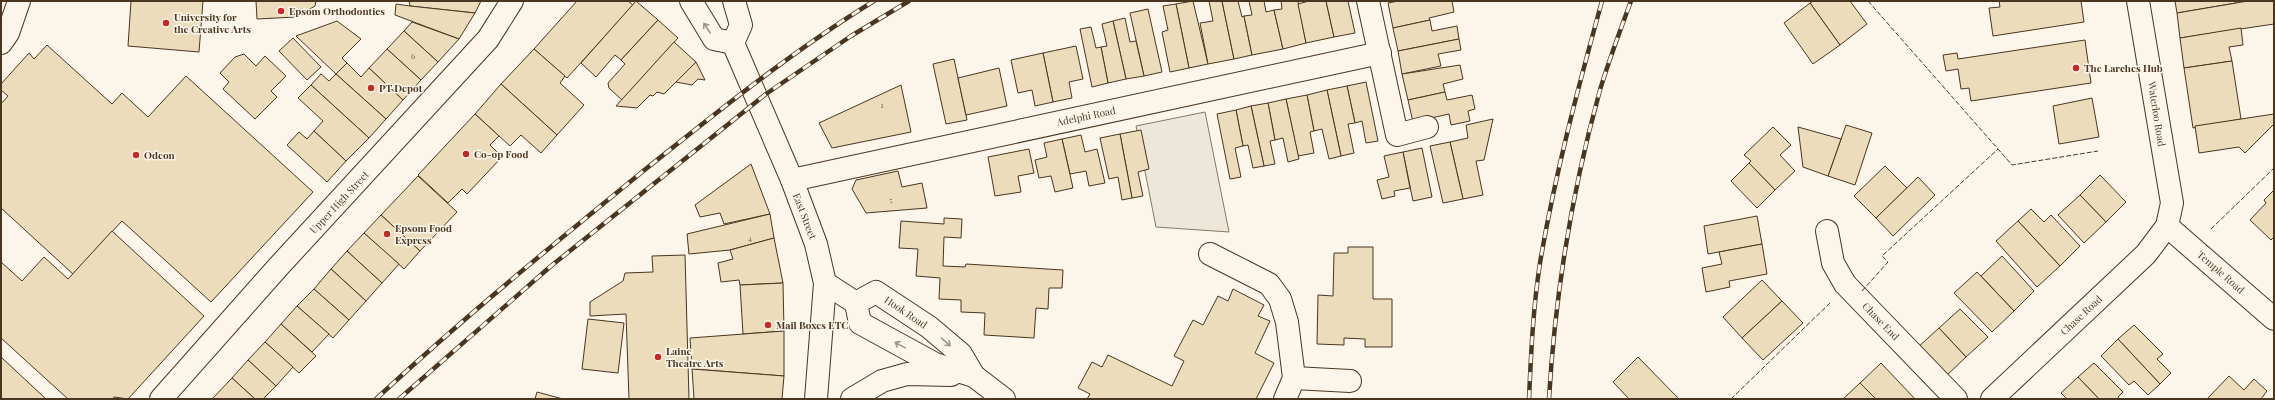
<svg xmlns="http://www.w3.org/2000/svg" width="2275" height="400" font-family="'Playfair Display',serif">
	<rect width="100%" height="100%" fill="#fbf6e9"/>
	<path fill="#ede7d9" stroke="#887966" d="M1205,112L1229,232L1156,227L1136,126Z"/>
	<g fill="#ecdcbc" stroke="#4a3520">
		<path d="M131,1H203L199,52L128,46Z"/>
		<path d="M256,1H316L315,6L296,17L257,19Z"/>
		<path d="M409,1H481L475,13L410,6Z"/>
		<path d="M577,1H628L633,5L567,78L534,49Z"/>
		<path d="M636,1L658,20L621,60L615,55L596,77L581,63Z"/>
		<path d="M1193,1L1208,64L1189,68L1176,4Z"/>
		<path d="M1209,1H1222L1234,59L1208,64L1200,23L1213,21Z"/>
		<path d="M1222,1H1238L1242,17L1244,16L1252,55L1234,59Z"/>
		<path d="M1249,1H1264L1266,12L1274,10L1283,49L1252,55L1244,16L1252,15Z"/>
		<path d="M1281,1H1298L1306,43L1283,49L1274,10L1282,9Z"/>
		<path d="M1309,1H1326L1334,37L1306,43L1298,4Z"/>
		<path d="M1326,1H1348L1355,33L1334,37Z"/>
		<path d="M1398,1H1452L1454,12L1429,18L1430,20L1393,28L1388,3Z"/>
		<path d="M1813,1H1850L1867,24L1840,45L1810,3Z"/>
		<path d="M1999,1H2081L2084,22L1993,36L1989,8L2000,7Z"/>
		<path d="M2175,1H2235L2236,3L2177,13Z"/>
		<path d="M2248,1H2274V24L2180,38L2177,13Z"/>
		<path d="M1810,3L1840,45L1813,64L1784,23Z"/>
		<path d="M396,4L410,6L475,13L459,39L395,15Z"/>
		<path d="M1176,4L1189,68L1170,72L1162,32L1168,30L1163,6Z"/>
		<path d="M1148,9L1162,72L1144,76L1130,13Z"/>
		<path d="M1125,18L1130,42L1136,41L1144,76L1126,79L1113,21Z"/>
		<path d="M658,20L678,38L622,100L609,88L608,83L625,64L621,60Z"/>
		<path d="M1430,20L1432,31L1457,26L1459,39L1398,51L1393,28Z"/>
		<path d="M337,21L361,39L342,58L347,63L336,74L296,36Z"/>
		<path d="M1113,21L1126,79L1108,83L1101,47L1107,46L1102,24Z"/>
		<path d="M412,22L459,39L438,62L404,31Z"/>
		<path d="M1091,27L1096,48L1101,47L1108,83L1092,87L1080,29Z"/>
		<path d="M2241,28L2243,45L2229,47L2232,61L2184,68L2180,38Z"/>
		<path d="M404,31L438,62L421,80L387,49Z"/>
		<path d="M293,38L321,67L307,80L279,51Z"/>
		<path d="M1459,39L1461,50L1438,54L1441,66L1402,74L1398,51Z"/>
		<path d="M2085,40L2091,83L1971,101L1969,88L1961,89L1958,69L1946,71L1943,55L1957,53L1958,59Z"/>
		<path d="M674,42L696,62L664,94L657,92L653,96L650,95L637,108L616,106Z"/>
		<path d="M47,45L112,104L122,93L148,117L186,76L313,192L211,302L122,221L73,274L1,208V104L8,96L1,90V84L29,53L34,59Z"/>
		<path d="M1076,46L1083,79L1069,82L1072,98L1053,102L1043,53Z"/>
		<path d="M387,49L421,80L403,100L369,68Z"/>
		<path d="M534,49L565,76L560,83L584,105L557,135L501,84Z"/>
		<path d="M1043,53L1053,102L1035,106L1032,90L1018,93L1011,60Z"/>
		<path d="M244,54L256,66L265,56L286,76L271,91L277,97L255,119L223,89L229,82L220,73L235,57Z"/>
		<path d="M954,59L967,120L946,124L933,64Z"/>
		<path d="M2232,61L2241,119L2193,128L2184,68Z"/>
		<path d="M696,62L705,80L698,79L692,85L676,82Z"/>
		<path d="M347,63L361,77L369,68L403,100L386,119L336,74Z"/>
		<path d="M1460,65L1463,79L1443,84L1445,92L1408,100L1402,74Z"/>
		<path d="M999,68L1007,106L966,115L958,78Z"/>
		<path d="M321,74L329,81L336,74L386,119L369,138L311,85Z"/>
		<path d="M1366,82L1378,141L1366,143L1362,121L1355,123L1347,86Z"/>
		<path d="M501,84L557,135L541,153L521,135L510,146L475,114Z"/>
		<path d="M311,85L369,138L346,161L314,131L323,121L298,98Z"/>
		<path d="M901,85L911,132L832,148L819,123Z"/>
		<path d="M1347,86L1355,123L1348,124L1354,153L1341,156L1327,90Z"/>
		<path d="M1327,90L1341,156L1329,159L1322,129L1314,131L1307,95Z"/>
		<path d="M1445,92L1447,100L1472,95L1475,109L1468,111L1470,121L1451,125L1449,114L1413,122L1408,100Z"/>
		<path d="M1307,95L1314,131L1310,132L1314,153L1298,156L1286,99Z"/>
		<path d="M2092,98L2099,137L2059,144L2053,106Z"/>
		<path d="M1286,99L1299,159L1288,162L1283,138L1275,140L1268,103Z"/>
		<path d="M1268,103L1275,140L1270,141L1275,164L1264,166L1251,106Z"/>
		<path d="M1251,106L1264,166L1253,168L1248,145L1243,146L1236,110Z"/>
		<path d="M1236,110L1243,146L1235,148L1241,177L1230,179L1217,114Z"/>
		<path d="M475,114L499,136L490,145L502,157L467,194L462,189L448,203L418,175Z"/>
		<path d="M2274,114V124L2245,153L2239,147L2199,153L2195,126Z"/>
		<path d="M1493,119L1484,160L1476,161L1483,195L1463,199L1450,142L1468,138L1466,125Z"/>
		<path d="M1846,125L1872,133L1855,185L1828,176Z"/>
		<path d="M1773,127L1791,145L1780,155L1795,171L1775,190L1749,163L1751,161L1744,155Z"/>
		<path d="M1798,127L1841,139L1828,176L1803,167Z"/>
		<path d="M1141,130L1149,169L1138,172L1143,196L1132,198L1120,134Z"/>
		<path d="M314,131L346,161L327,182L287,145L299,132L307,139Z"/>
		<path d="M1120,134L1132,198L1122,200L1118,177L1109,179L1100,138Z"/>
		<path d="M1081,135L1085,152L1097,149L1105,183L1089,186L1086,171L1070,174L1062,139Z"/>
		<path d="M1062,139L1073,188L1055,192L1051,176L1039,178L1035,160L1047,157L1044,143Z"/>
		<path d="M1450,142L1463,199L1443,203L1430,146Z"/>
		<path d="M1422,148L1432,197L1413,201L1403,152Z"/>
		<path d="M1029,149L1034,173L1018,176L1021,192L995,196L988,157Z"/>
		<path d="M1403,152L1410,188L1394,191L1395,196L1382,199L1377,180L1389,177L1384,156Z"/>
		<path d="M1749,163L1775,190L1757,208L1731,181Z"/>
		<path d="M751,164L770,214L724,224L720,213L700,217L695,205Z"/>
		<path d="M1885,166L1907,188L1876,218L1854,196Z"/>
		<path d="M898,171L902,187L922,183L927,208L866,213L852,189L856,180Z"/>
		<path d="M2100,175L2126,202L2106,222L2080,195Z"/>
		<path d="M418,176L457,212L420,251L381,215Z"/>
		<path d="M1918,177L1935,195L1893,236L1876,218Z"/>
		<path d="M2274,190V237L2271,240L2250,220L2266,203L2264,200Z"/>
		<path d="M2080,195L2106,222L2084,243L2058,215Z"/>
		<path d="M2031,209L2044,222L2051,215L2080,246L2060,266L2018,221Z"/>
		<path d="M770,214L774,238L730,250L689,254L687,234Z"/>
		<path d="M381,215L420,251L404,269L364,233Z"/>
		<path d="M1757,216L1762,244L1708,254L1704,226Z"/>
		<path d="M944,218L962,219L961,238L944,237L943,266L965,267L966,264L1063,270L1062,288H1049L1048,309L1036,308L1034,338L984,335L985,313L961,312V300L939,299L940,278L916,276L918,249L899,248L901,221L944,224Z"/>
		<path d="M2018,221L2060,266L2037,287L1996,241Z"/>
		<path d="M112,231L204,316L128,399L114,397L112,399H68L1,338V262L22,281L44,257L68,279Z"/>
		<path d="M364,233L399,264L382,283L347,251Z"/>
		<path d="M774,238L783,283L740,285L739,280L721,282L718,263L733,259L730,250Z"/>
		<path d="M1762,244L1767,274L1729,281L1730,287L1706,292L1702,268L1722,264L1719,252Z"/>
		<path d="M1348,247H1373V299H1392V347H1365V339L1344,338V345L1317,344L1318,295L1333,296L1334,253H1348Z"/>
		<path d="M347,251L382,283L366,301L331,269Z"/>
		<path d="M685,255L689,399H629L626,314L590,316V302L623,281L625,273L653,272L652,256Z"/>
		<path d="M2002,256L2034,291L2014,311L1981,276Z"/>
		<path d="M331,269L366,301L349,320L314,289Z"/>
		<path d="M1977,272L2014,311L1992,332L1954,293Z"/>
		<path d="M1762,280L1782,301L1742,338L1723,317Z"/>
		<path d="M783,283L784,331L743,334L740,285Z"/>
		<path d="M314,289L349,320L333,338L297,306Z"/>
		<path d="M1233,289L1264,305L1258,316L1270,321L1255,353L1274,363L1256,399H1087L1090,394L1078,388L1092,362L1102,367L1108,355L1172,386L1184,361L1174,356L1193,320L1203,325L1218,296L1228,301Z"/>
		<path d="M1782,301L1803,323L1763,360L1742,338Z"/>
		<path d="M297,306L329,334L312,352L281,324Z"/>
		<path d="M1960,309L1988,337L1966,357L1939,328Z"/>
		<path d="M588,319L624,323L618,373L582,369Z"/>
		<path d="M281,324L316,356L299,373L265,342Z"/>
		<path d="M2134,325L2163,354L2157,359L2171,373L2160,384L2118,339Z"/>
		<path d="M1939,328L1966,357L1944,378L1917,348Z"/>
		<path d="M784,331V376L692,369L690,338Z"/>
		<path d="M2118,339L2160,384L2148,395L2134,381L2129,385L2101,356Z"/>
		<path d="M265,342L293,367L276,386L248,360Z"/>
		<path d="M1,357L46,399H1Z"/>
		<path d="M1638,357L1679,399H1629L1613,382Z"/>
		<path d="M248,360L276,386L263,399H255L232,378Z"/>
		<path d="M1881,363L1915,399H1876L1860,383Z"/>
		<path d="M2094,363L2123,392L2118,397L2119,399H2099L2078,377Z"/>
		<path d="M692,369L784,376L782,399H694Z"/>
		<path d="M2229,376L2244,390L2254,379L2267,391L2261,399H2207Z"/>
		<path d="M2078,377L2099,399H2067L2061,393Z"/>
		<path d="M232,378L255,399H212Z"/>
		<path d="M1860,383L1876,399H1843Z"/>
		<path d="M537,392L563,399H535Z"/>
	</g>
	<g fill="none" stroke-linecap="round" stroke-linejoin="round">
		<g stroke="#4a3520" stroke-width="24">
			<g id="minor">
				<path d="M1368,1L1397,135L1427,127"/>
				<path d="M1,43L8,33L19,1"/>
				<path d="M792,180L1380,53"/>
				<path d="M2167,226L2274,319"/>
				<path d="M1827,231L1833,263L1845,284L1956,399"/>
				<path d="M1210,254L1269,284L1280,299L1287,322L1294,378L1285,399"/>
				<path d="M1294,378L1350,381"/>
				<path d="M1992,399L2146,254L2167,226L2172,203L2138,1"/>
			</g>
		</g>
		<g stroke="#4a3520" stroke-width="24">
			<g id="major">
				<path d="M825,283L856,303"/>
				<path d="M856,303L876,292L929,327L961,354L974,376L1004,399"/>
				<path d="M856,303L860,323L935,364L974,376"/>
				<path d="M161,399L279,266L488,39L512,1"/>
				<path d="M852,399L882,381L907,374L951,375"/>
			</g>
		</g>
		<g stroke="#4a3520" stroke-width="24">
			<g id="highway">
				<path d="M691,1L714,39L733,43"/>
				<path d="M734,1L741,25L733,43L792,180L816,244L825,283L816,399"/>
			</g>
		</g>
		<use href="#minor" stroke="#fbf6e9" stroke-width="22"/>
		<use href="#major" stroke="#fbf6e9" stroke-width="22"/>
		<use href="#highway" stroke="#fbf6e9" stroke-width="22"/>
		<g stroke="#4a3520" stroke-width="4.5">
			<g id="rail">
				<path d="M376,399C463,318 555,243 647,168C721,109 794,50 874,1"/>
				<path d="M399,399L551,266L766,94L851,36L909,1"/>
				<path d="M1529,399C1531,354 1533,308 1540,263C1555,174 1578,88 1602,1"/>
				<path d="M1549,399C1555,294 1572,191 1600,90C1609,60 1620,31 1631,1"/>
			</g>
		</g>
		<use href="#rail" stroke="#fbf6e9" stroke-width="3" stroke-dasharray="9" stroke-linecap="butt"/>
		<g stroke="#4a3520" stroke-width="1" stroke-dasharray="5 2" stroke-linecap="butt">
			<path d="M1868,1L2012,165L2098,151"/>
			<path d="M2211,229L2274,168"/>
			<path d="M1862,291L1888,262L1882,256L1998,149"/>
			<path d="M1731,399L1831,302"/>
		</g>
	</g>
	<defs><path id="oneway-shaft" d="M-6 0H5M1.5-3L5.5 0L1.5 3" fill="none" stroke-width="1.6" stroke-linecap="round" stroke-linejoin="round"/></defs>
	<g stroke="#a29684">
		<use href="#oneway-shaft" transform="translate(707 28) rotate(-123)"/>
		<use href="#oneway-shaft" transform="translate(946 342) rotate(41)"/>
		<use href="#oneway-shaft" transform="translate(900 345) rotate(-151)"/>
	</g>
	<g fill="#c62828" stroke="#fbf6e9" stroke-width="1.5">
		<circle cx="281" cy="11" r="4"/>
		<circle cx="166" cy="23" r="4"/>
		<circle cx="2076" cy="68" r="4"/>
		<circle cx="371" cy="88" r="4"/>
		<circle cx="466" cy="154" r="4"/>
		<circle cx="136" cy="155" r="4"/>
		<circle cx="387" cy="234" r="4"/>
		<circle cx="768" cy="325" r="4"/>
		<circle cx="658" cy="357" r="4"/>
	</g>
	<g text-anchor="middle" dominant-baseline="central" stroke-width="3" stroke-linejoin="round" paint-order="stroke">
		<g font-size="8" fill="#725f47">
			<text x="413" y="55">6</text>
			<text x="882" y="104">1</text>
			<text x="891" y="199">5</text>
			<text x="750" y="237">4</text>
		</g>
		<g font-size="10" font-weight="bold" fill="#4a3520" stroke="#fbf6e9" text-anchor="start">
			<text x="289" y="11">Epsom Orthodontics</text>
			<text x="174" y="17">University for<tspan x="174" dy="12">the Creative Arts</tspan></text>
			<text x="2084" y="68">The Larches Hub</text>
			<text x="379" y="88">PT Depot</text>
			<text x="474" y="154">Co-op Food</text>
			<text x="144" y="155">Odeon</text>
			<text x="395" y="228">Epsom Food<tspan x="395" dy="12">Express</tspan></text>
			<text x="776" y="325">Mail Boxes ETC</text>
			<text x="666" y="351">Laine<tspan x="666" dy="12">Theatre Arts</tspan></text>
		</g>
		<g font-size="10" fill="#4a3520" stroke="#fbf6e9">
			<text transform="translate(2157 114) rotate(81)">Waterloo Road</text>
			<text transform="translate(1086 116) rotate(-12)">Adelphi Road</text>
			<text transform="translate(339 202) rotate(-47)">Upper High Street</text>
			<text transform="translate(805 216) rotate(69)">East Street</text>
			<text transform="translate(2221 272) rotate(41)">Temple Road</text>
			<text transform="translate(906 312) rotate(34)">Hook Road</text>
			<text transform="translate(2081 315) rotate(-43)">Chase Road</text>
			<text transform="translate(1881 321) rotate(46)">Chase End</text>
		</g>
	</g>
	<rect width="2275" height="400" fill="none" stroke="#4a3520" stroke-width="4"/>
</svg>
